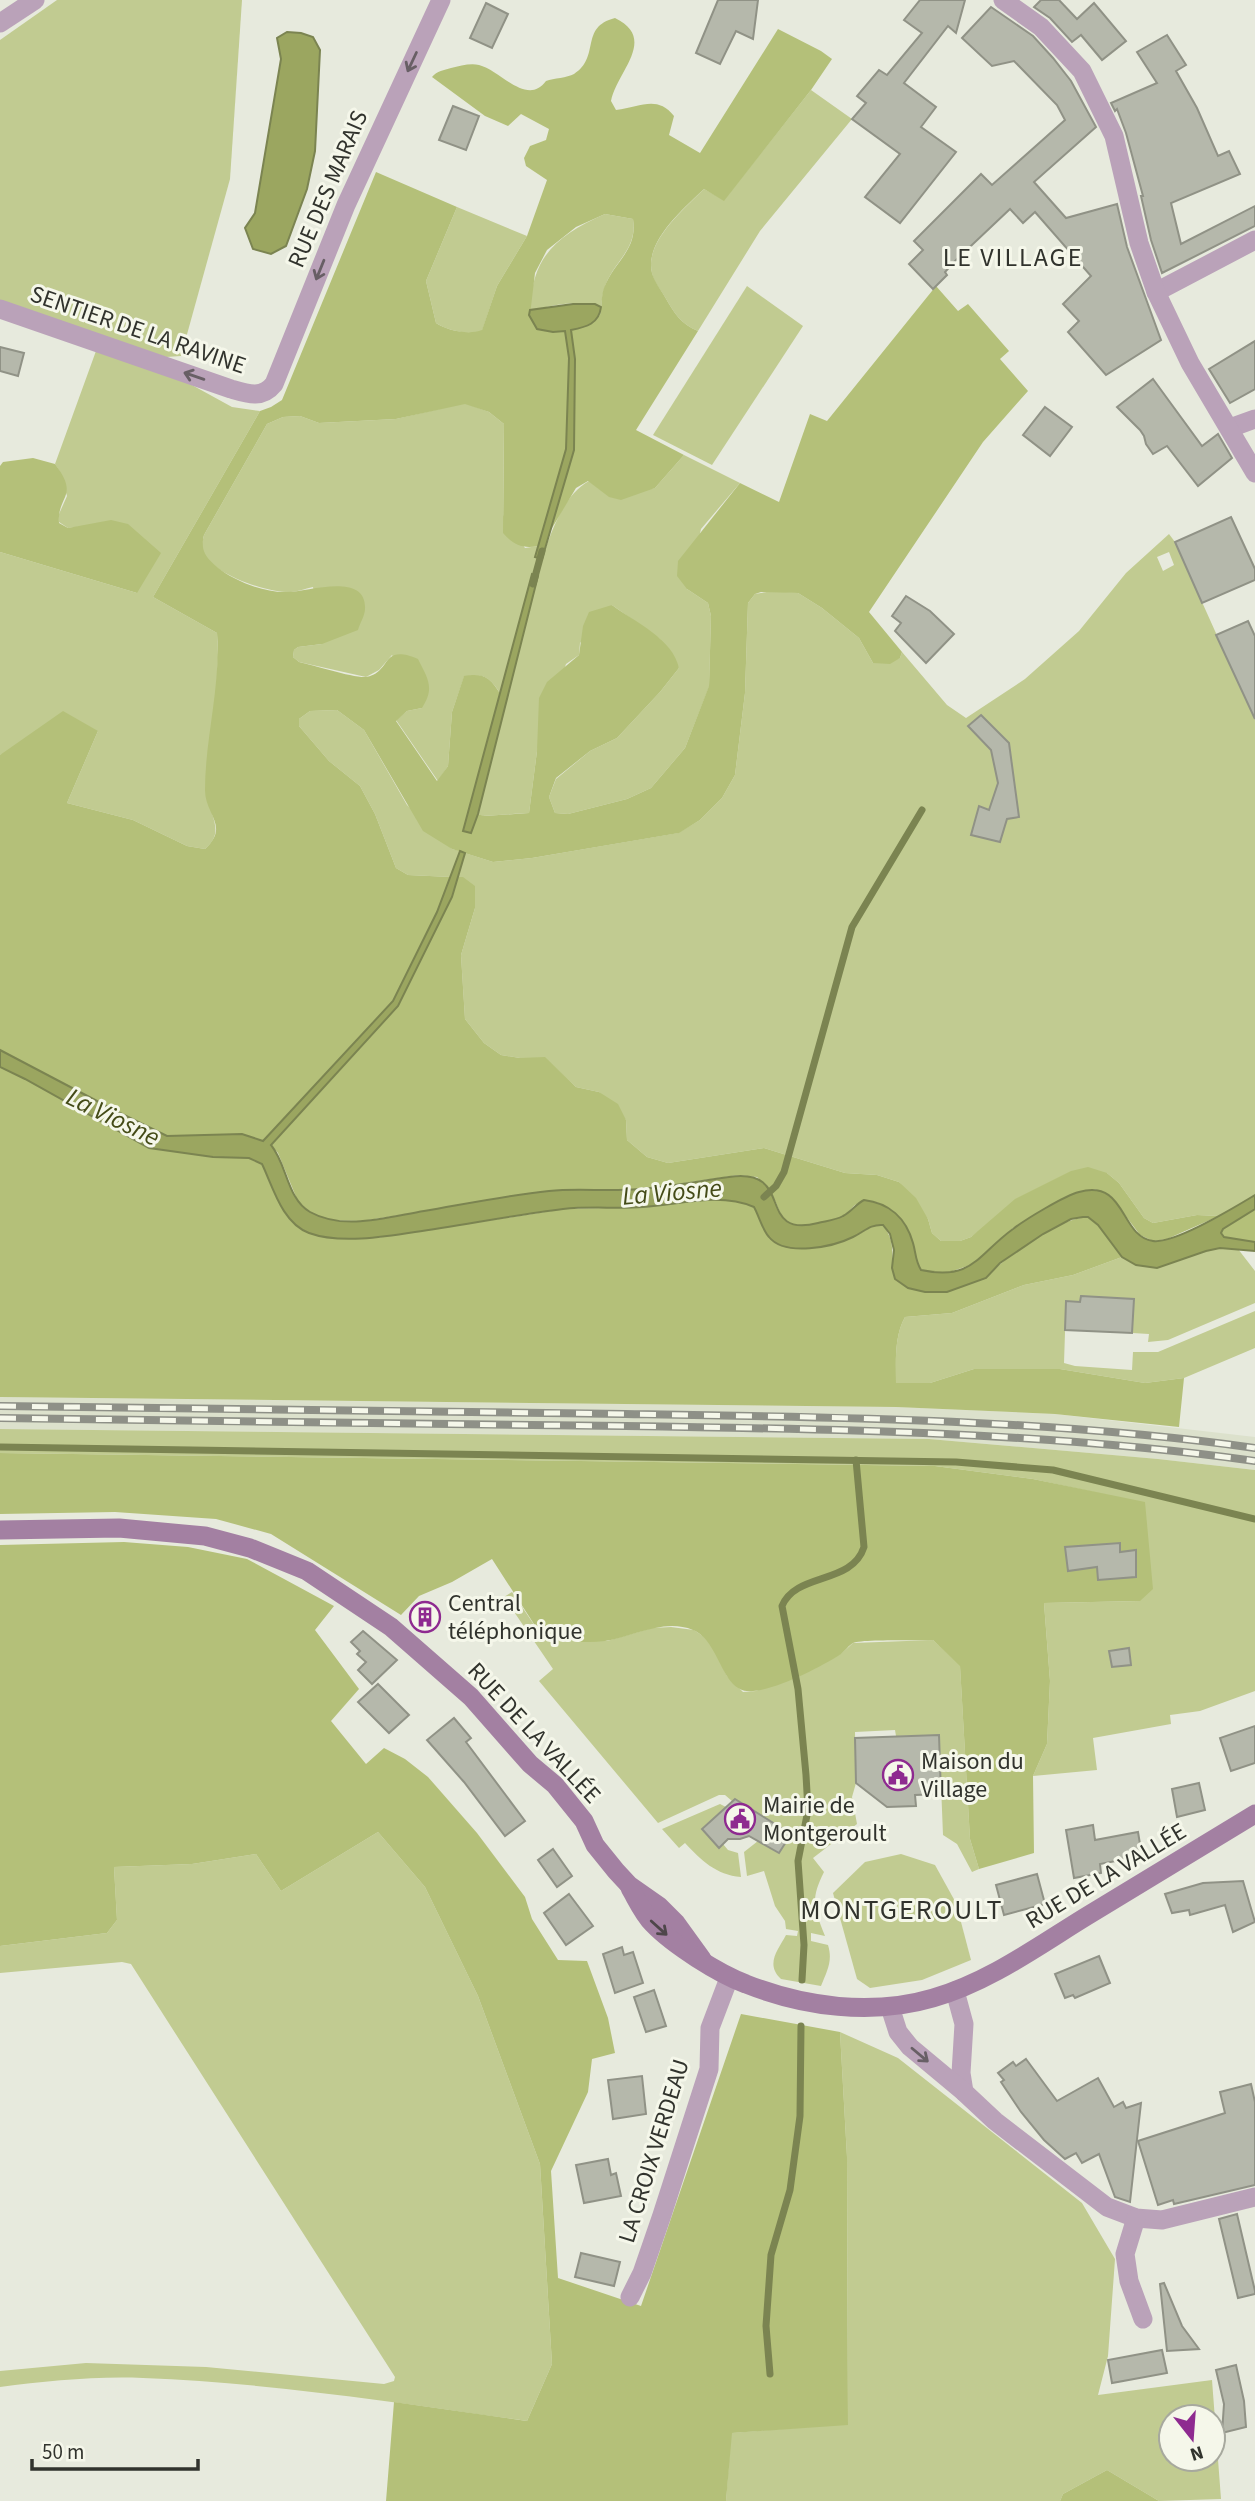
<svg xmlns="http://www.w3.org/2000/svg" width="1255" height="2501" font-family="'Source Sans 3',sans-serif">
	<rect width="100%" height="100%" fill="#e7eadd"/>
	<path fill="#dce1cc" d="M0,1397L896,1407L1055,1414L1255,1437V1470L1158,1459L929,1439L0,1429Z"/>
	<g fill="#c1cb91" fill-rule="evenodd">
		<path d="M57,0H242L230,179L181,356L166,357L0,303V40Z"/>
		<path d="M811,90L852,119L760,231L698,331C681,324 674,313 665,297C661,290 653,281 652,273C644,242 685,208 704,189L724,200Z"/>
		<path d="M457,207L527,236L497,286L482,331C469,335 448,331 436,323L426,281Z"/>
		<path d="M605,214L633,219C638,252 611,262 604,290C602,295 602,301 601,307C580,298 552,306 530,310C532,255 558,235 605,214Z"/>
		<path d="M747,286L803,326L712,465L653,435Z"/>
		<path d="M96,351L181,379L232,407L260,411L153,597L217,633L218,657L212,813C217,830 218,837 205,849L187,846L133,820L67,803L98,731L0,755V552L137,593L85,526L68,528L59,522V514L67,496L59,470L55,464Z"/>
		<path d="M465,403L489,412L504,424L503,515L525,548L538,546L535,556L542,559C551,533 563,495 589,481L609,496L655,488L684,455L740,483L701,529L687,589L708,603L711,616L709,687L685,748L651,788L627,799L568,814L555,813L549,797L556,779L590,751L617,738L660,692L679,668L660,639L612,605L580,643L579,655L566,664L537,751L529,813L483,816L478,814L538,576L532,575L501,695C490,677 484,673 464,677L452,712L448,766L438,781L396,720L407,711L422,708L392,655L379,670L366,677L299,662L293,657L294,650L298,647L322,644L313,587C304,589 294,593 285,592C264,591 203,572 202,546C201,545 204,537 204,535L267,424L283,417L300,416L319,423L396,419Z"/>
		<path d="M1169,534L1175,542L1255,720V1195L1219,1216L1197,1215L1153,1223L1144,1218L1119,1183L1107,1173L990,1223L971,1237L960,1241H941L932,1233L928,1219L899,1182L877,1175L845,1173L764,1148L668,1163L647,1157L627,1140L626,1120L599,1092L576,1087L545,1058H520L501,1055L484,1043L465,1019L461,955L475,908L458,877L465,853L493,862L532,858L678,833L700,820L722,798L735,775L745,693L748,603L755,594L773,591L798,593L822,608L859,638L873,663L900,658L902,652L947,705L966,718L1025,679L1079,631L1126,573ZM1169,552L1174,565L1163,571L1157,557ZM981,715L1009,743L1000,841L979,806L989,810L998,784L991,750L968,726Z"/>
		<path d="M337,710L364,730L407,805L452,849L460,851L451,877L408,875L396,868L375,814L360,786L329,761L299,726V719L310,711Z"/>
		<path d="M1220,1248L1238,1249L1255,1271V1303L1168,1340L1148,1342L1149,1334L1132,1333L1133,1299L1081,1296L1080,1302H1066L1064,1363L1075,1366L1132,1370L1133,1352H1158L1255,1311V1348L1184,1378L1145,1383L1060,1369H974L930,1383H896C896,1361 894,1337 905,1317L952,1313L1024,1285L1073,1275L1122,1257C1155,1277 1187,1254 1220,1248Z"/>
		<path d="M0,1429L929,1439L1158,1459L1255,1470V1691L1200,1711L1170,1715L1171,1724L1093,1738L1097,1770L1033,1776L1047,1744L1050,1681L1044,1603L1140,1601L1144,1503L1033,1479L935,1466L0,1453Z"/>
		<path d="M512,1592L541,1635L607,1641L652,1628L671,1627L694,1630L710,1641L727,1676L743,1692L756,1691L802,1674L842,1653L853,1643L933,1640L960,1665L970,1839L979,1869L972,1872L957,1844L943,1835L939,1735L896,1736L895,1730L855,1732L856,1783L852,1797L857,1824L813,1858L824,1872C810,1900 814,1908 825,1936L811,1933V1941L828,1945C833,1961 827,1971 821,1986L781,1979C765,1964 778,1950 786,1935L797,1936L798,1931L786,1929L785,1921L775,1906L764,1871L747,1876L744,1852L758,1841L748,1836L740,1839L731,1837L723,1844L728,1850L738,1853L741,1877C716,1875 701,1860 685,1843L679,1848L662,1829L720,1804L726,1807L732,1801L725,1795H719L658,1823L539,1681L553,1669L504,1597Z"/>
		<path d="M378,1832L425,1887L478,1996L540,2164L552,2364L527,2421C400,2403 272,2383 143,2378C96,2376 47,2381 0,2387V2371L86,2363L206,2367L384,2384L394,2381L395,2377L131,1964L122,1962L0,1973V1946L107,1933L117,1920L114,1867L192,1864L256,1854L281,1891Z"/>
		<path d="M901,1854L935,1865L956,1903L971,1960L922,1980L870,1988L857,1979L833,1893L865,1862Z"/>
		<path d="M840,2032L898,2058L1082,2203L1115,2259L1108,2356L1098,2395L1212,2380L1221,2499L1159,2501L1107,2470L1063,2494L1060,2501H726L731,2433L848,2424L847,2157ZM1171,2417H1213V2459H1171Z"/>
	</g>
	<g fill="#b4c079">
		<path d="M615,18C658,39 617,71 611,101L616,110C641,107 657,95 674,116L669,135L700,153L778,29L821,51L832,59L811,90L724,201L704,189C684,208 644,242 652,273C654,281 661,290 665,297C674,313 681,324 698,331L636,430L684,455L655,488L621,500L609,497L588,481L576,488L549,533L574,450L575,359L571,330L600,315C602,307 601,296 604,288C614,261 638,251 633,219L605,214L576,227L547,250L535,273L530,315L553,332L565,331L569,358L566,449L538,546C523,549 513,545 503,533L504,424L489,412L465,404L396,419L319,423L300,416L283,417L267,424L204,535C200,551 206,557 217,567C234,581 265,593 287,592C307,592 367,571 365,609C365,615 360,623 358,630L322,644L298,647L294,650L293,657L299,662C313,665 353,678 366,677C392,673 380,643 418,659C428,679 435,688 422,708L407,711L396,721L437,781L448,766L452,712L464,676C484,673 490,677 501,695L464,831L471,832L478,814L484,816L529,813L537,751L539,698L547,682L579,655L583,626L589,612L612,605C635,622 673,639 679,668L660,692L617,738L590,751L556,778L549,797L555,813L568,814L627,799L651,788L685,748L709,686L711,616L708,603L687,589L677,576L678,561L740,483L779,502L810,414L827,421L936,286L958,311L968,304L1009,351L1000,359L1028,391L983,442L869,612L902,652L900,658L890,664L873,663L859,638L822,608L798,593L761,592L755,594L748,603L745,693L735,775L722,798L700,820L679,833L532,858L493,862L452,849L423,831L364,730L337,710L310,711L299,719V726L329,761L360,786L375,814L396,868L408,875L451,877L437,912L393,1001L263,1141L242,1134L167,1136L116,1111L0,1050V755L63,711L98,731L67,803L133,820L187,846L205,849C230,826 205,815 205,790C205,738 221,686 217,633L153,597L260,411L271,407L282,400L376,172L457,207L426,281L436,323C448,331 469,335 482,330L497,286L527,236L547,180L526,166L524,158L530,146L546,140L549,129L521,114L508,126L485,116L432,77C437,71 444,70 451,68C460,66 470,63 479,65C500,70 527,107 546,81C554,78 567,78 574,74C601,57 579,27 615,18Z"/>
		<path d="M33,458L55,464C80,497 57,495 59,523L68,528L111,520L128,524L161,553L137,593L0,552V466L3,462Z"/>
		<path d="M458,877H463L475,886V908L461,955L465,1019L484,1043L501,1055L520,1058L545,1057L576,1087L599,1092L618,1104L626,1120L627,1140L647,1157L668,1163L764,1148L845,1173L877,1175L899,1182L916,1198L928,1219L932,1233L941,1241H960L971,1237L1015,1199L1071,1171L1088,1167L1107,1173L1119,1183L1144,1218L1153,1223L1197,1215L1219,1216L1167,1239L1153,1241L1140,1235L1110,1195L1095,1189L1075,1193L1013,1228L976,1263L944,1274L921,1270C912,1255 914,1235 902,1220C892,1207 871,1195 855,1205C851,1208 848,1214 843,1216C833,1221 801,1229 791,1224C778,1217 779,1205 771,1193C768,1188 762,1182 757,1177L738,1175L638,1190L550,1191L362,1221L328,1220L309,1212L299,1204L278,1153L271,1145L398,1006L452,897Z"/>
		<path d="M0,1067L25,1079L149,1148L213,1157L249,1158L262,1164L282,1208L339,1238H376L564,1209L644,1207L682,1201L722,1200L741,1201L754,1207C759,1216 762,1228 769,1237C784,1256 833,1246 853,1237C864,1233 870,1224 883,1225C898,1245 889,1258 895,1279L986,1278C1007,1255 1055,1219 1088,1217L1098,1225L1122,1257L1073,1275L1024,1285L952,1313L905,1317C894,1337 896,1361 896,1383H930L974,1369H1060L1145,1383L1184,1378L1179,1427L1055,1414L896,1407L0,1397Z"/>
		<path d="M1255,1209V1242L1224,1237L1221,1233L1223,1229Z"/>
		<path d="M0,1453L935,1466L1033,1479L1145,1502L1153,1589L1140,1601L1044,1603L1050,1681L1047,1744L1033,1776L1034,1853L979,1869L970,1839L960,1666L933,1640C919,1641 863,1639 853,1643C849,1645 845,1651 841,1654C819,1668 778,1689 753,1691C721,1695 721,1641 693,1630C663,1618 634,1637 605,1641C582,1644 563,1640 541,1635L492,1559L452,1582L419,1596L401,1615L271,1534L216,1519L115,1512L0,1514Z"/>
		<path d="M124,1542L188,1547L247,1559L334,1606L315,1630L359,1689L331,1721L366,1764L384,1748L405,1759L428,1777L477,1833L525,1897L532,1919L558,1960L587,1961L608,2018L615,2053L592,2059L588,2092L551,2171L558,2278L641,2306L741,2014L840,2032L847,2157L848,2425L732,2433L726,2501H386L394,2402L527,2421L552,2364L540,2164L478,1996L425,1887L378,1832L281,1891L256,1854L192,1864L114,1867L117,1920L107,1933L0,1946V1545Z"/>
		<path d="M1107,2470L1159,2501H1060L1063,2494Z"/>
	</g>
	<g fill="#9ba660" stroke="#7b8451" stroke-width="2">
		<path d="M287,32L301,33L313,37L320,50L315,151L307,189L286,246L271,254L253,249L245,228L255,213L281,59L277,38Z"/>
		<path d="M573,304H595L601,307C599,324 586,327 571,330L575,359L574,450L542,559L535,557L566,449L569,358L565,331L553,332L537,329L529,315L530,310Z"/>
		<path d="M532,574L538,576L478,814L471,833L463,831Z"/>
		<path d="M460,851L465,853L452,897L398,1006L271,1145C287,1164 287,1199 310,1212C344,1231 388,1217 424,1211C465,1204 508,1195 549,1191C579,1188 610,1192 639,1189C669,1187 699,1181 729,1177C797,1167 754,1239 818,1223C826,1221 836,1220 843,1216C851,1212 856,1204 864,1200C889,1203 906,1218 913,1243C916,1253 915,1260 921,1270C973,1281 977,1255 1013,1229C1026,1219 1064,1196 1079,1192C1127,1179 1119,1236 1153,1241C1175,1244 1235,1207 1255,1195V1209L1223,1229L1221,1233L1224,1237L1255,1242V1251L1220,1248L1206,1251L1157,1268L1136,1265L1122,1257L1098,1225L1088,1217H1083L1071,1219L1043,1234L1000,1263L986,1278L947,1292H925L908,1288L895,1279L892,1268L894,1250L890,1234L883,1225C870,1224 864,1232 853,1237C833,1247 785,1257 769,1237C762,1229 759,1216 754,1207C718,1192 680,1205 643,1207C617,1209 590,1206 563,1209C514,1215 464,1225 415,1232C384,1237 339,1244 309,1233C282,1223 273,1187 262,1164L249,1158L213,1157L149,1148L25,1079L0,1067V1050L116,1111L167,1136L242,1134L263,1141L393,1001L437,912Z"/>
	</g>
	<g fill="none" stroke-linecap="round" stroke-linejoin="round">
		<g stroke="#7b8451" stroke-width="7">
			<path d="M533,584L542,551"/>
			<path d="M764,1197L776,1186L784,1172L852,927L922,810"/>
			<path d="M0,1447L956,1462L1053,1470L1255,1519"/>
			<path d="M802,1980L804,1945L798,1861L808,1810L806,1775L798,1689L782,1606C796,1572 852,1585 864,1547L856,1460"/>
			<path d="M770,2374L766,2326L771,2255L790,2190L800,2116L801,2026"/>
		</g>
	</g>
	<g fill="#b5b8ab" stroke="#909286" stroke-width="2">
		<path d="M718,0H758L753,39L736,31L720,64L696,53Z"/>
		<path d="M920,0H965L956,33L948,26L904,83L936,107L921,127L956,152L900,223L865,197L900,154L852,119L866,103L857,96L879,70L887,75L922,33L904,20Z"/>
		<path d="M1041,0H1059L1077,19L1094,3L1126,41L1102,60L1081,35L1072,42L1050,18L1034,7Z"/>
		<path d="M486,3L508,14L492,48L470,38Z"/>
		<path d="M991,7L1033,36L1053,58L1071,81L1096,127L1034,182L1066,218L1117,204L1127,247L1161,340L1106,375L1068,332L1079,321L1063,304L1091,276L1035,212L1023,223L1010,209L955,261L945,272L947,275L933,289L909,264L923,250L914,241L981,174L992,185L1065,120L1057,105L1014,61L992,66L962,38Z"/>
		<path d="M1167,35L1186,65L1176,71L1197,108L1218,156L1229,151L1240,174L1171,203L1181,244L1255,206V226L1162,273L1151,240L1141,196H1143L1126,133L1117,109L1115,111L1111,103L1157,83L1137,52Z"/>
		<path d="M453,106L479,116L466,150L439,140Z"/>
		<path d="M1255,341V389L1230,403L1209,369Z"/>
		<path d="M0,347L24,353L18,376L0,371Z"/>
		<path d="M1153,379L1202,446L1218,434L1232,458L1198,486L1167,446L1153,454L1146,444L1144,436L1140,430L1117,407Z"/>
		<path d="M1045,407L1072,427L1050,456L1023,435Z"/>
		<path d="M1231,517L1255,569V580L1202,603L1175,542Z"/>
		<path d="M906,596L930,611L954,634L926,663L895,631L901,623L892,616Z"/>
		<path d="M1248,621L1255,636V719L1216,635Z"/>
		<path d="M981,715L1009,743L1019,817L1007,819L1000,842L971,835L979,806L989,810L998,783L991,750L968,726Z"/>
		<path d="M1081,1296L1134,1299L1132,1333L1065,1330L1066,1301L1080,1302Z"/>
		<path d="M1120,1543V1552L1136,1550V1577L1098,1580L1097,1567L1068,1571L1065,1547Z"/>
		<path d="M363,1631L397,1660L372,1684L358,1670L366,1662L357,1654L360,1651L351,1642Z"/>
		<path d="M1129,1648L1131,1665L1112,1667L1109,1651Z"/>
		<path d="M378,1684L409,1715L389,1733L358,1702Z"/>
		<path d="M454,1718L471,1738L466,1742L525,1821L505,1836L464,1782L427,1740Z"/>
		<path d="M1255,1726V1763L1231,1771L1220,1738Z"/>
		<path d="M939,1735L941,1794L915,1795L916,1806L887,1807L856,1783L855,1738Z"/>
		<path d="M1199,1783L1205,1810L1177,1817L1172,1789Z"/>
		<path d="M735,1799L791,1834L779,1853L749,1836L740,1839H728L719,1848L702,1829Z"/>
		<path d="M1093,1825L1095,1840L1138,1832L1142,1856L1100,1864L1101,1873L1074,1878L1066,1830Z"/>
		<path d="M553,1849L572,1876L557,1887L538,1860Z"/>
		<path d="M1037,1874L1045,1904L1004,1915L996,1885Z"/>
		<path d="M1243,1881L1255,1922L1233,1932L1225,1905L1190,1915L1189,1910L1172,1913L1165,1894L1203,1883Z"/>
		<path d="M569,1894L593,1926L566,1945L544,1913Z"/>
		<path d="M622,1947L624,1955L633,1952L643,1983L615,1993L603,1954Z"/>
		<path d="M1099,1956L1110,1983L1075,1998L1073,1995L1065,1998L1055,1974Z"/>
		<path d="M654,1990L666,2026L646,2032L634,1997Z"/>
		<path d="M1026,2059L1057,2101L1098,2078L1114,2107L1123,2102L1126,2108L1141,2103L1130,2202L1115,2197L1099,2154L1082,2163L1076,2153L1065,2159L1044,2140L1021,2112L1001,2082L1004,2080L998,2073L1013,2062L1016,2066Z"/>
		<path d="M642,2076L646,2114L613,2119L608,2080Z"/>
		<path d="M1251,2084L1255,2102V2185L1174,2204L1173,2200L1158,2205L1138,2141L1225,2113L1220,2092Z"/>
		<path d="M608,2159L611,2175L616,2173L621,2196L584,2203L576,2165Z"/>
		<path d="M1237,2214L1255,2291V2294L1238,2298L1219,2219Z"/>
		<path d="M581,2253L620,2262L614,2286L575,2277Z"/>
		<path d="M1164,2283L1182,2326L1199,2349L1167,2351L1160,2284Z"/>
		<path d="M1162,2350L1167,2373L1112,2383L1108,2360Z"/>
		<path d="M1236,2365L1244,2401L1246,2427L1222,2433L1224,2404L1216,2370Z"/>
	</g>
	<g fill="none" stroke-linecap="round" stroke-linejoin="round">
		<g stroke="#baa2b9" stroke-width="19">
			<path d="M0,23L35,0"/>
			<path d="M1156,292L1255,240"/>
			<path d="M0,309L231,389C248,394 262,399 274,384L346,205L441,0"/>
			<path d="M1230,428L1255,419"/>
			<path d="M955,1991L964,2024L961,2073L964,2092"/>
			<path d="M890,2007L898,2032L910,2047L964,2092L995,2121L1107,2207L1136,2218L1162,2220L1255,2197"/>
			<path d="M1136,2218L1125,2254L1129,2281L1143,2319"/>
			<path d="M630,2297L642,2273L662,2215L709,2069L710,2028L729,1978"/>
		</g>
		<path stroke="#baa2b9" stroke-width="19" d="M1003,0L1041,27L1082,71L1114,136L1139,243L1156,292L1190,363L1255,473"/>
		<g stroke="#a380a2" stroke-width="19">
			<path d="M0,1530L119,1528L205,1536L250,1548L307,1571L391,1627L471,1697L530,1764L555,1785L584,1821L595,1845L616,1871L629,1885L659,1906L676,1923L702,1959"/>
			<path d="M630,1888C637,1900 643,1914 653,1924C673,1945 719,1974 746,1984C804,2007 872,2016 933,1998C989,1982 1038,1946 1087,1916C1143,1882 1199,1848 1255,1814"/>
		</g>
		<g stroke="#8e9087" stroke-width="8">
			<g id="rail">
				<path d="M0,1406C208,1409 417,1411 625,1414C836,1417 1046,1419 1255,1448"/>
				<path d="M0,1418C208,1421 417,1424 625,1426C836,1429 1046,1432 1255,1461"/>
			</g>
		</g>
		<use href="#rail" stroke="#f5f7ea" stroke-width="5" stroke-dasharray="16" stroke-linecap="butt"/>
	</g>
	<defs><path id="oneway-shaft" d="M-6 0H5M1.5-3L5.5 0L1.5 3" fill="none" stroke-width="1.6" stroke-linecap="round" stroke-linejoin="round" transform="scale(1.75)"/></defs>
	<g stroke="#685f65">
		<use href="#oneway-shaft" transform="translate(412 62) rotate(115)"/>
		<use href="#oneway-shaft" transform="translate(320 270) rotate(112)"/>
		<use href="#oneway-shaft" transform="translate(194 376) rotate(-161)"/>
		<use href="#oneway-shaft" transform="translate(920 2055) rotate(40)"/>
	</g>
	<use stroke="#4e464a" href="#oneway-shaft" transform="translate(659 1928) rotate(42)"/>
	<defs>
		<g id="building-ring" transform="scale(1.575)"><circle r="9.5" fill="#f5f7ea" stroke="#8e2a90" stroke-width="1.5"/><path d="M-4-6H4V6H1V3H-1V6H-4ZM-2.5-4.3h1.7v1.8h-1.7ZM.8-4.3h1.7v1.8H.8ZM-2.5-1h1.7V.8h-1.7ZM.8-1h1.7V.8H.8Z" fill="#8e2a90"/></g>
		<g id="civic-ring" transform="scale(1.575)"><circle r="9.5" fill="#f5f7ea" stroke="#8e2a90" stroke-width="1.5"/><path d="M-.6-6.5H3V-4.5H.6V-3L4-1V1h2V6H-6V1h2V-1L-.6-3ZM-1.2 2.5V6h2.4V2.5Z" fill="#8e2a90"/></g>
	</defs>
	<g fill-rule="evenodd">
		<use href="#building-ring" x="425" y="1617"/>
		<use href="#civic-ring" x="898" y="1775"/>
		<use href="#civic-ring" x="740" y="1819"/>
	</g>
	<g text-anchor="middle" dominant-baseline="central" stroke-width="6" stroke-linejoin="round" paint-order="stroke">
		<g font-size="24" fill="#31332d" stroke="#f5f7ea">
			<text transform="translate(328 189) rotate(-67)">RUE DES MARAIS</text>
			<text transform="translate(138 330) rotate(19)">SENTIER DE LA RAVINE</text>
			<text transform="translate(534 1733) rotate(47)">RUE DE LA VALLÉE</text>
			<text transform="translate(1106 1876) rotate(-31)">RUE DE LA VALLÉE</text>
			<text transform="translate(654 2151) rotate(-73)">LA CROIX VERDEAU</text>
		</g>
		<g font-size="24" fill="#31332d" stroke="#f5f7ea" text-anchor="start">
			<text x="448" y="1603">Central<tspan x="448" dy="28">téléphonique</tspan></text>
			<text x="921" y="1761">Maison du<tspan x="921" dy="28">Village</tspan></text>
			<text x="763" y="1805">Mairie de<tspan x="763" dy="28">Montgeroult</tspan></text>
		</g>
		<g font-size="26" letter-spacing="2" fill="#31332d" stroke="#f5f7ea">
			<text x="1013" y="257">LE VILLAGE</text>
		</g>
		<g font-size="26" font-style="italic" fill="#444b17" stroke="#f5f7ea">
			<text transform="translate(113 1117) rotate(26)">La Viosne</text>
			<text transform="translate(672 1192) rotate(-5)">La Viosne</text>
		</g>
		<g font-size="28" letter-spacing="2" fill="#31332d" stroke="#f5f7ea">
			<text x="902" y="1910">MONTGEROULT</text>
		</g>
	</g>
	<g transform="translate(1192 2438) rotate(163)"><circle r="33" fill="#f5f7ea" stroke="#a7a99e" stroke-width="2"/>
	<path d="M0-5L12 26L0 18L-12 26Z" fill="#8e2a90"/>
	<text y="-10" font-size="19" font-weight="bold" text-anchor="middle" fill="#31332d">N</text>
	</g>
	<path d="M32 2459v10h166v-10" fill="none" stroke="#31332d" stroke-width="3.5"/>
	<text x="42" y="2459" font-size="21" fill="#31332d" stroke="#f5f7ea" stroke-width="5" paint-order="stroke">50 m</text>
</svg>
